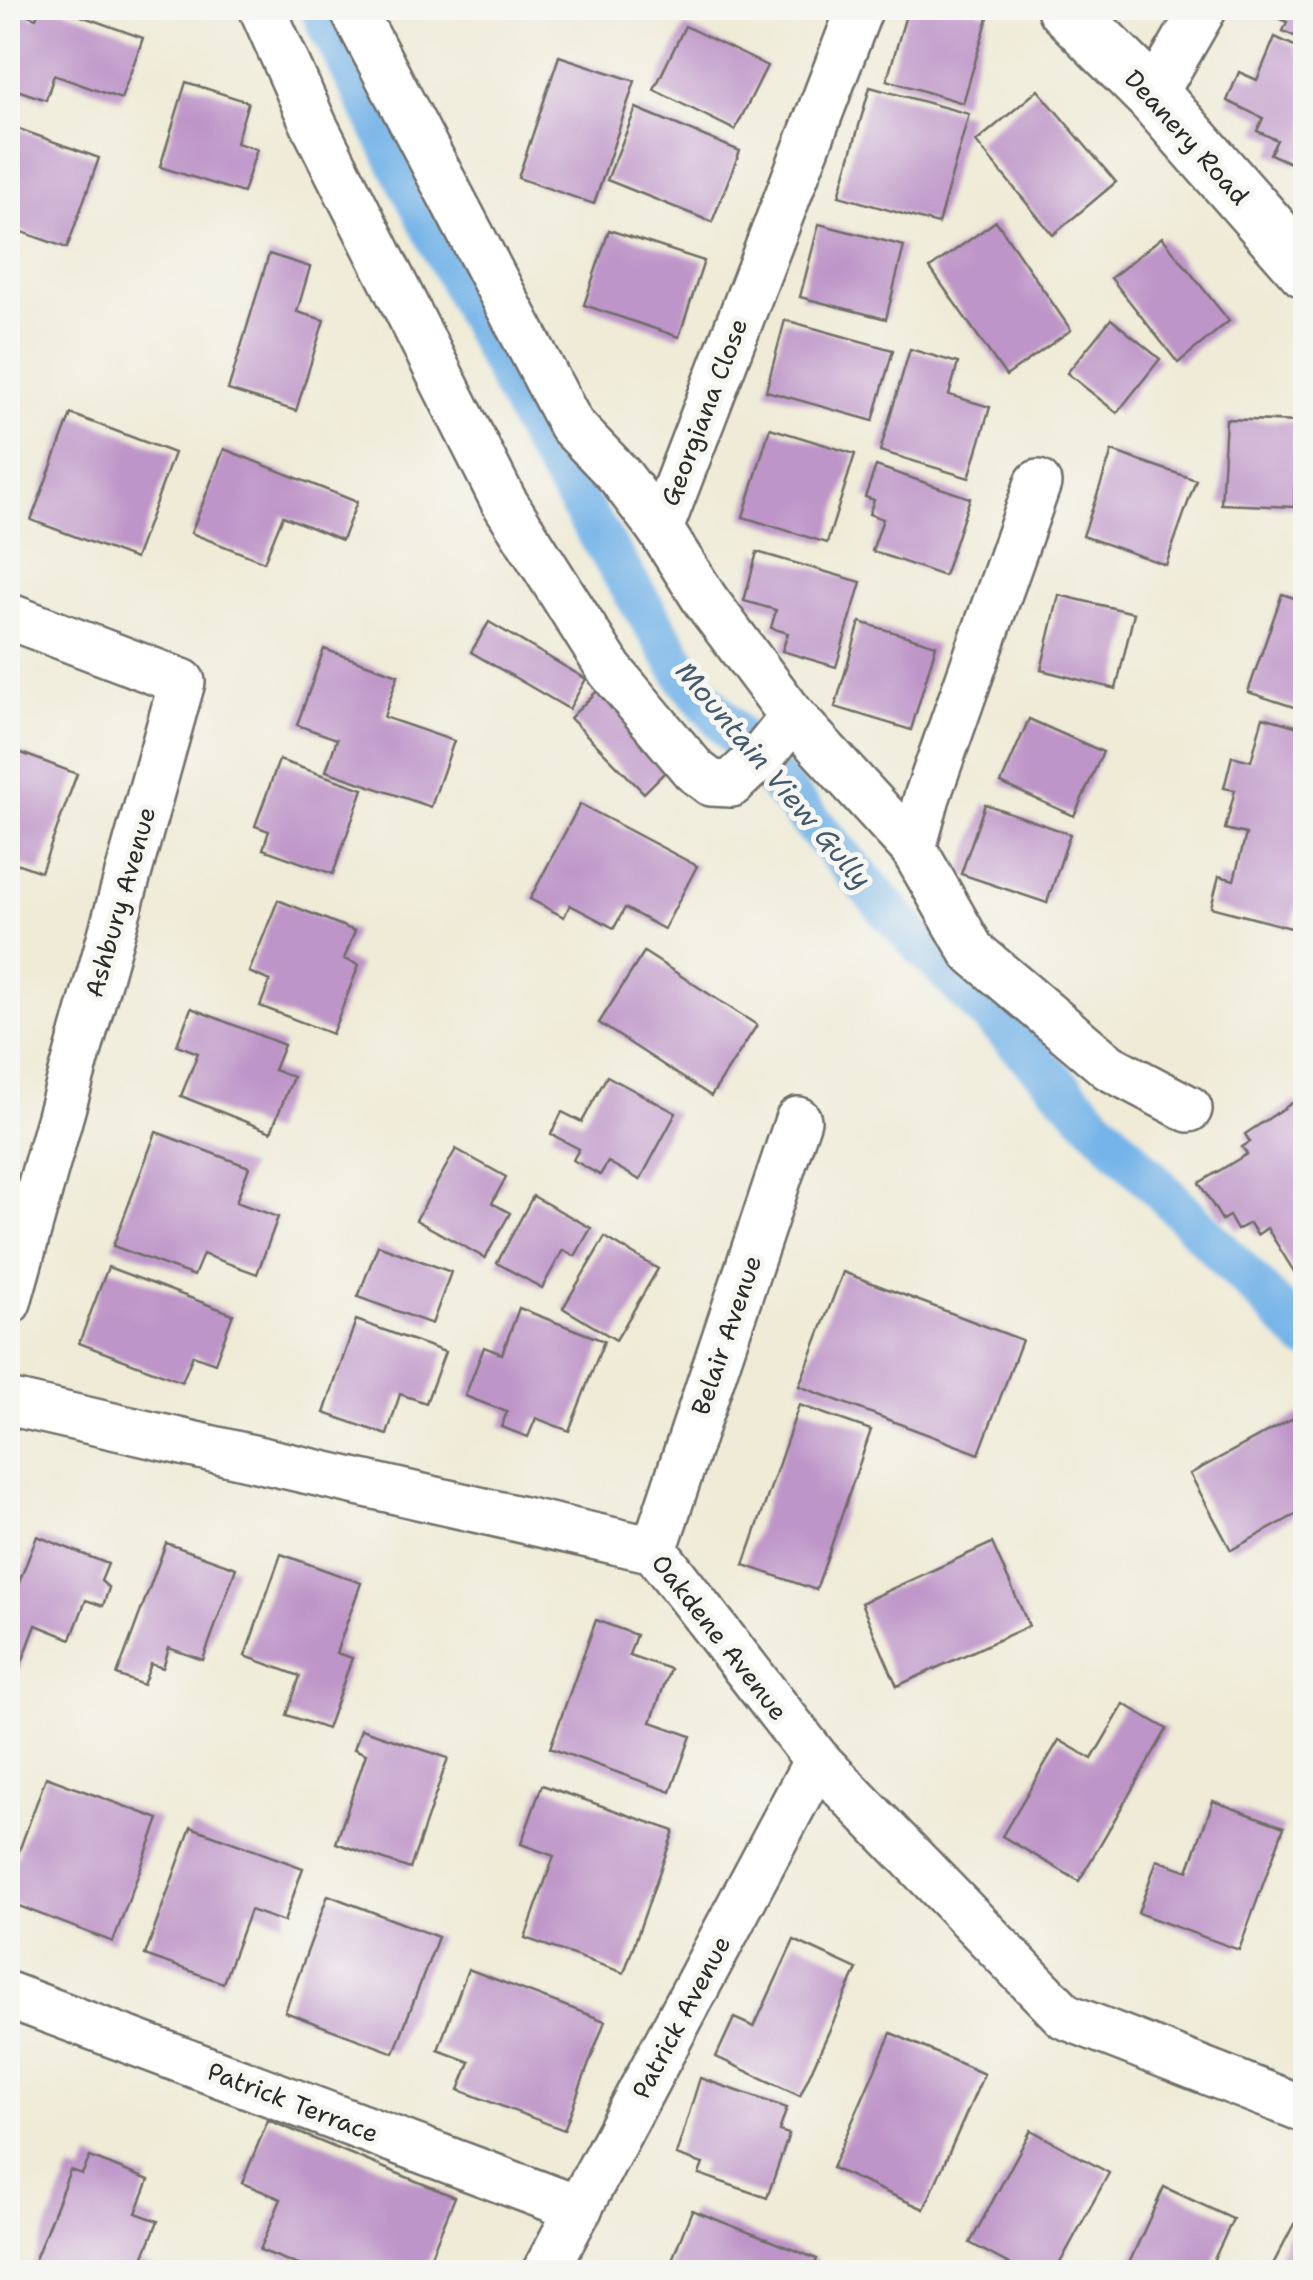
<svg xmlns="http://www.w3.org/2000/svg" width="1313" height="2280" font-family="'Shantell Sans',sans-serif">
	<rect width="100%" height="100%" fill="#f6f6f2"/>
	<filter id="ink" filterUnits="userSpaceOnUse"><feTurbulence type="fractalNoise" baseFrequency=".01" numOctaves="2"/><feDisplacementMap in="SourceGraphic" scale="20" xChannelSelector="R" yChannelSelector="G"/><feConvolveMatrix kernelMatrix="1 2 1 2 8 2 1 2 1" color-interpolation-filters="sRGB"/></filter>
	<filter id="wash" filterUnits="userSpaceOnUse"><feTurbulence type="fractalNoise" baseFrequency=".0048" numOctaves="4" result="noise"/><feDisplacementMap in="SourceGraphic" scale="40" xChannelSelector="R" yChannelSelector="G"/><feGaussianBlur stdDeviation="2.25" result="paint"/><feColorMatrix in="noise" values="0 0 0 0 0 0 0 0 0 0 0 0 0 0 0 0 0 1.4 0 .05"/><feComposite in="paint" operator="in"/></filter>
	<g filter="url(#wash)">
		<rect width="100%" height="100%" fill="#efebd7"/>
		<g fill="none" stroke-linecap="round" stroke-linejoin="round">
			<path stroke="#74b4e8" stroke-width="42" d="M320,8L541,442L690,683L900,923L1306,1338"/>
		</g>
		<g id="blocks">
			<g fill="#be95c8">
				<path d="M40,8H59L143,38L121,99L54,75L46,100L8,87L14,69L8,66V38L17,11L36,18Z"/>
				<path d="M752,8H784L778,20Z"/>
				<path d="M908,8H966L989,14L963,103L887,80Z"/>
				<path d="M1280,8H1306V41L1283,31L1287,22L1276,17Z"/>
				<path d="M685,26L767,66L735,130L654,90Z"/>
				<path d="M1275,37L1299,48L1297,54L1306,58V158L1299,156L1295,165L1270,154L1277,140L1257,131L1263,118L1227,101L1239,72L1257,80Z"/>
				<path d="M559,56L635,81L594,204L518,178Z"/>
				<path d="M186,82L248,102L236,143L257,149L243,193L160,167Z"/>
				<path d="M870,87L969,114L938,224L839,196Z"/>
				<path d="M1038,90L1116,182L1053,235L976,142Z"/>
				<path d="M636,108L740,151L712,222L607,180Z"/>
				<path d="M8,125L99,158L67,248L8,227Z"/>
				<path d="M996,221L1071,330L1006,376L930,268Z"/>
				<path d="M819,224L904,246L886,319L800,297Z"/>
				<path d="M609,230L704,261L679,337L584,305Z"/>
				<path d="M1162,237L1229,321L1178,363L1111,278Z"/>
				<path d="M269,254L310,267L297,312L324,320L296,411L228,390Z"/>
				<path d="M1111,319L1160,359L1117,413L1067,373Z"/>
				<path d="M785,320L893,350L873,421L766,391Z"/>
				<path d="M910,349L958,363L949,395L990,407L969,478L880,451Z"/>
				<path d="M71,414L174,453L135,559L31,520Z"/>
				<path d="M1226,419L1298,422L1294,507L1221,504Z"/>
				<path d="M770,428L855,454L827,543L743,517Z"/>
				<path d="M224,449L357,502L342,540L283,516L264,562L191,533Z"/>
				<path d="M1112,451L1196,480L1166,565L1083,536Z"/>
				<path d="M876,466L970,498L944,576L872,551L883,519L869,514L874,500L865,497Z"/>
				<path d="M757,552L861,582L836,667L782,651L788,633L771,628L776,610L744,601Z"/>
				<path d="M1282,594L1306,602V711L1248,692Z"/>
				<path d="M1059,595L1134,613L1116,689L1041,670Z"/>
				<path d="M489,622L586,679L569,709L471,652Z"/>
				<path d="M860,622L936,645L911,730L835,707Z"/>
				<path d="M324,649L398,675L384,717L454,741L431,807L326,771L337,739L297,725Z"/>
				<path d="M599,689L673,764L644,793L570,718Z"/>
				<path d="M1263,717L1306,729V873L1291,928L1211,907L1219,876L1234,880L1246,834L1225,829L1235,790L1224,788L1232,756L1251,761Z"/>
				<path d="M1029,719L1103,752L1074,816L1001,783Z"/>
				<path d="M8,748L77,774L41,872L8,860Z"/>
				<path d="M279,760L363,789L333,874L263,849L269,831L255,826Z"/>
				<path d="M580,804L697,866L664,929L625,908L614,928L570,905L564,917L530,899Z"/>
				<path d="M985,804L1070,834L1047,903L961,874Z"/>
				<path d="M278,900L355,931L344,959L359,965L332,1034L260,1006L270,981L249,972Z"/>
				<path d="M644,952L757,1025L711,1096L599,1023Z"/>
				<path d="M191,1008L284,1045L274,1070L293,1077L271,1132L181,1096L198,1053L177,1045Z"/>
				<path d="M607,1076L676,1113L640,1180L608,1162L600,1175L573,1160L579,1149L551,1134L562,1112L582,1122Z"/>
				<path d="M1295,1101L1301,1111L1306,1108V1291L1267,1228L1257,1235L1250,1223L1237,1230L1229,1216L1222,1220L1199,1183L1247,1154L1242,1147L1250,1142L1245,1134Z"/>
				<path d="M156,1132L249,1167L236,1202L278,1217L257,1274L203,1254L194,1276L113,1246Z"/>
				<path d="M456,1149L506,1177L492,1203L510,1213L485,1258L416,1220Z"/>
				<path d="M533,1196L591,1228L575,1256L563,1250L542,1288L497,1263Z"/>
				<path d="M605,1237L658,1269L616,1340L563,1308Z"/>
				<path d="M378,1245L451,1272L432,1324L358,1297Z"/>
				<path d="M108,1267L233,1314L215,1363L193,1355L182,1382L79,1343Z"/>
				<path d="M843,1272L1022,1340L979,1454L799,1386Z"/>
				<path d="M519,1308L604,1341L569,1431L536,1418L528,1437L501,1427L507,1412L465,1396L484,1347L502,1354Z"/>
				<path d="M356,1320L445,1352L426,1403L400,1394L387,1435L324,1413Z"/>
				<path d="M799,1405L871,1430L816,1590L744,1565Z"/>
				<path d="M1306,1411V1509L1231,1550L1190,1474Z"/>
				<path d="M37,1536L108,1564L101,1581L109,1588L103,1606L86,1600L71,1639L36,1625L19,1670L8,1665V1611Z"/>
				<path d="M166,1543L236,1568L203,1660L169,1648L163,1668L151,1664L143,1685L117,1675Z"/>
				<path d="M992,1543L1029,1626L897,1686L861,1603Z"/>
				<path d="M281,1554L361,1583L336,1653L352,1658L327,1729L287,1715L300,1676L245,1656Z"/>
				<path d="M596,1620L636,1635L629,1655L670,1669L651,1722L691,1736L671,1792L550,1748Z"/>
				<path d="M1124,1704L1167,1729L1079,1881L1002,1836L1059,1740L1092,1759Z"/>
				<path d="M361,1729L448,1758L410,1869L336,1843L366,1754L354,1749Z"/>
				<path d="M46,1777L159,1819L113,1942L8,1902V1881Z"/>
				<path d="M542,1785L674,1831L624,1973L525,1938L554,1856L521,1844Z"/>
				<path d="M1213,1801L1284,1827L1239,1950L1138,1913L1157,1860L1188,1871Z"/>
				<path d="M191,1827L303,1868L284,1922L250,1910L223,1983L145,1955Z"/>
				<path d="M328,1895L438,1937L394,2053L285,2012Z"/>
				<path d="M794,1940L857,1969L800,2096L716,2057L734,2018L754,2027Z"/>
				<path d="M468,1969L605,2021L564,2130L459,2090L470,2062L438,2050Z"/>
				<path d="M891,2033L984,2074L924,2209L832,2168Z"/>
				<path d="M700,2078L787,2108L779,2131L789,2134L767,2198L699,2174L703,2164L676,2155Z"/>
				<path d="M268,2120L455,2197L424,2272H361L342,2265L339,2272H316L260,2250L281,2199L242,2183Z"/>
				<path d="M1031,2130L1109,2173L1055,2272H1024L970,2243Z"/>
				<path d="M90,2157L149,2180L136,2213L158,2221L141,2263L157,2269L156,2272H30L70,2170L82,2174Z"/>
				<path d="M1164,2187L1233,2219L1208,2272H1125Z"/>
				<path d="M692,2210L817,2259L812,2272H667Z"/>
				<path d="M1294,2224L1306,2230V2272H1269Z"/>
			</g>
		</g>
	</g>
	<g filter="url(#ink)">
		<use href="#blocks" fill-opacity="0" stroke="#706e67" stroke-width="2.5"/>
		<g fill="none" stroke-linecap="round" stroke-linejoin="round">
			<g stroke="#706e67" stroke-width="50">
				<g id="minor">
					<path d="M262,8L314,125L503,500L610,670L694,770L711,783L731,784L764,753L793,717"/>
					<path d="M352,8L571,425L620,476L660,529L860,8"/>
					<path d="M1153,96L1204,8"/>
					<path d="M660,529L706,601L793,717L913,848L927,797L1038,483"/>
					<path d="M8,616L182,682L8,1302"/>
					<path d="M913,848L972,951L1109,1067L1189,1109"/>
					<path d="M8,1402L654,1550L817,1760L1065,2016L1306,2110"/>
					<path d="M654,1550L798,1120"/>
					<path d="M8,1995L579,2209"/>
					<path d="M545,2272L817,1760"/>
				</g>
			</g>
			<g stroke="#706e67" stroke-width="60">
				<path id="tertiary" d="M1065,8L1153,96L1306,270"/>
			</g>
			<use href="#minor" stroke="#fff" stroke-width="45"/>
			<use href="#tertiary" stroke="#fff" stroke-width="55"/>
		</g>
	</g>
	<g text-anchor="middle" dominant-baseline="central" stroke-width="10" stroke-linejoin="round" paint-order="stroke">
		<g font-size="25" fill="#2b2b2b" stroke="#f6f6f2">
			<text transform="translate(1187 137) rotate(48)">Deanery Road</text>
			<text transform="translate(704 412) rotate(-69)">Georgiana Close</text>
			<text transform="translate(120 902) rotate(-74)">Ashbury Avenue</text>
			<text transform="translate(726 1335) rotate(-71)">Belair Avenue</text>
			<text transform="translate(720 1637) rotate(52)">Oakdene Avenue</text>
			<text transform="translate(681 2017) rotate(-62)">Patrick Avenue</text>
			<text transform="translate(293 2102) rotate(21)">Patrick Terrace</text>
		</g>
		<g font-size="28" font-style="italic" fill="#455b6d" stroke="#f6f6f2">
			<text transform="translate(774 775) rotate(50)">Mountain View Gully</text>
		</g>
	</g>
	<rect width="1313" height="2280" fill="none" stroke="#f6f6f2" stroke-width="40"/>
</svg>
